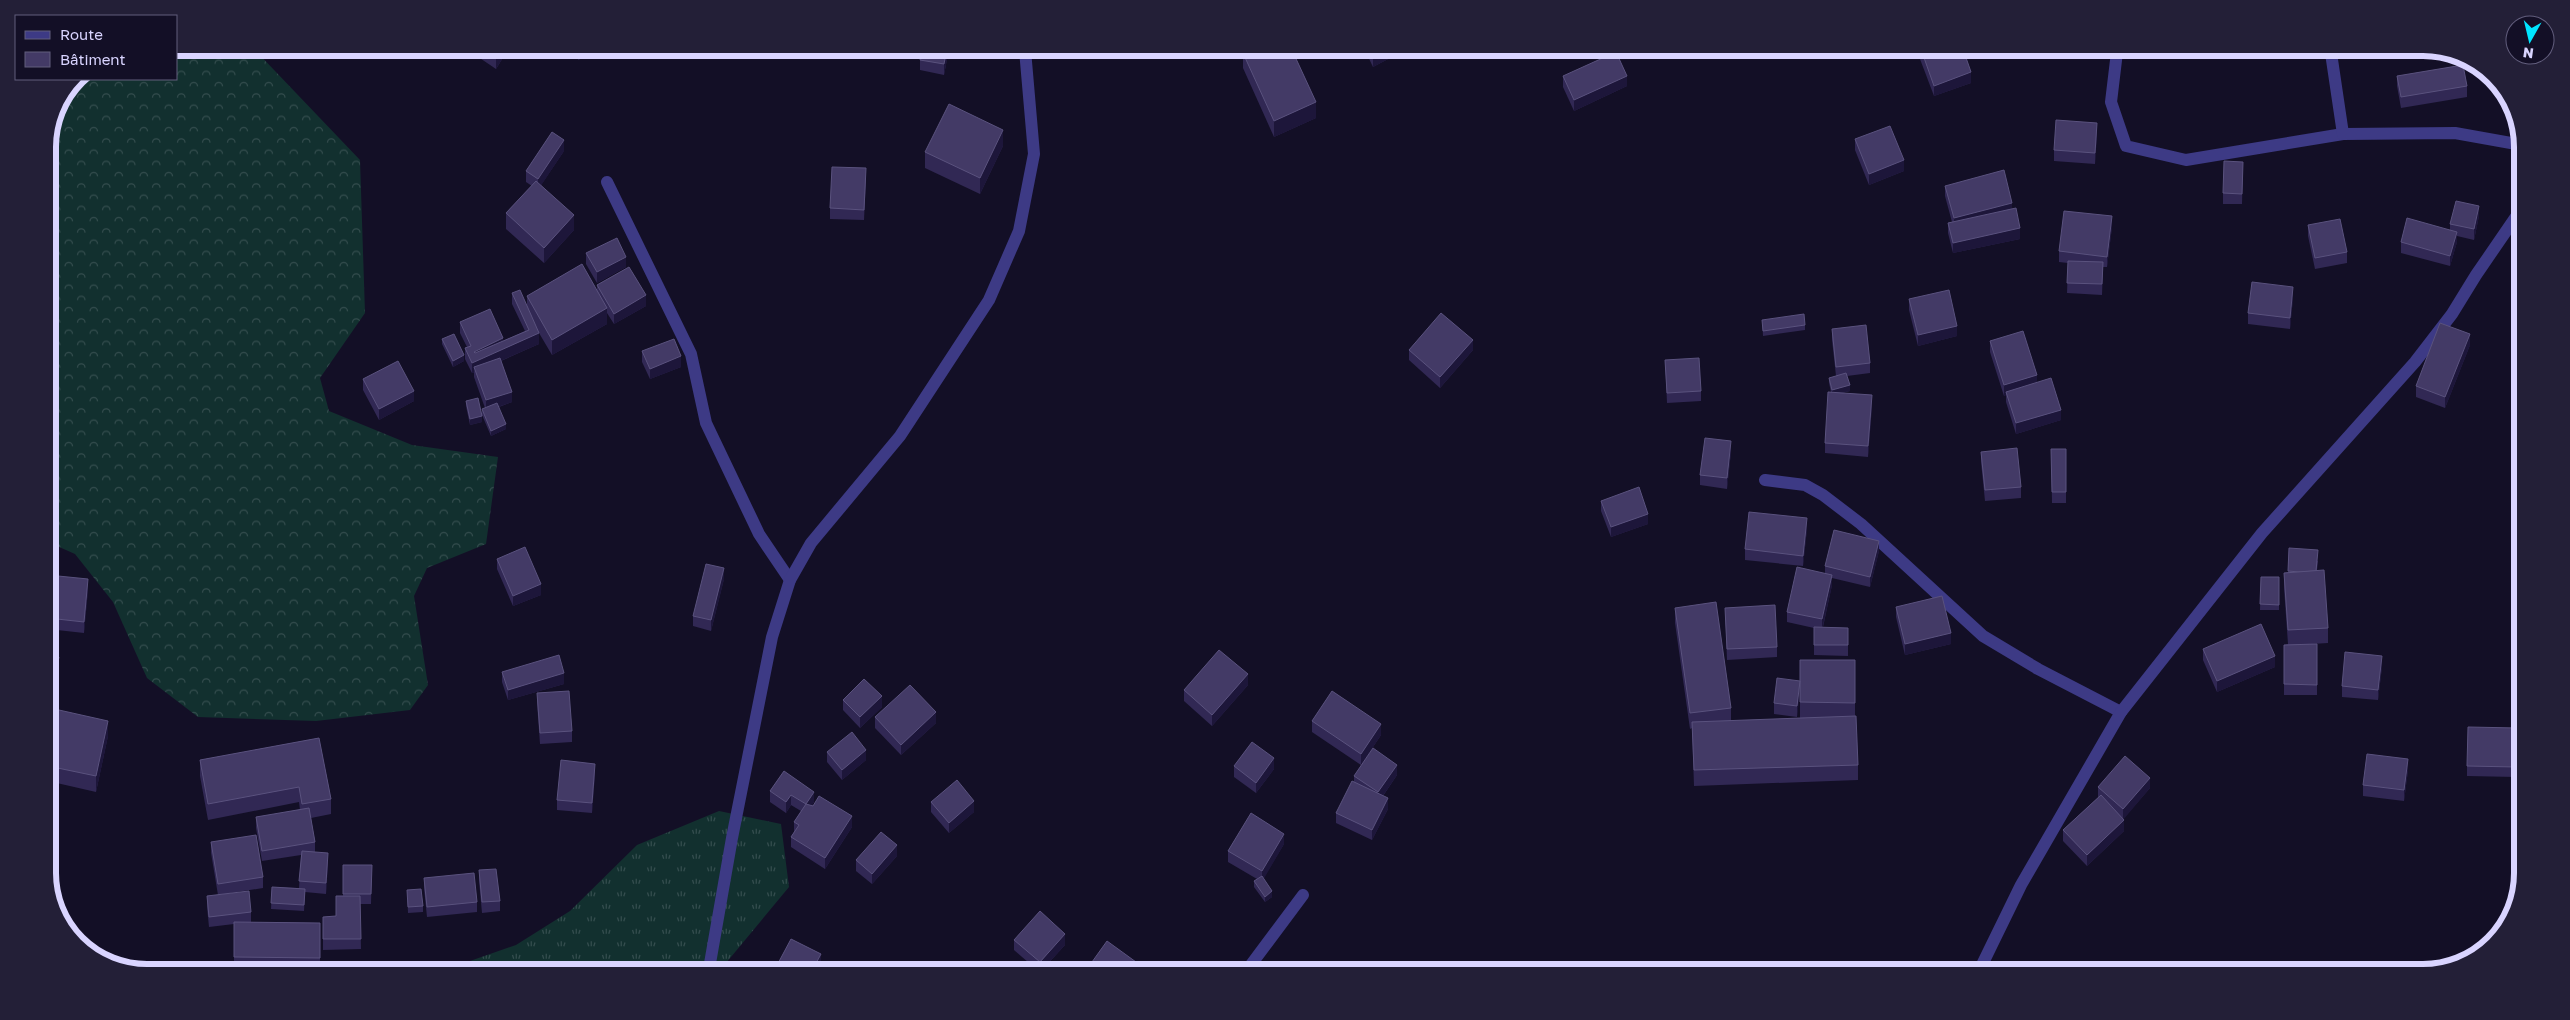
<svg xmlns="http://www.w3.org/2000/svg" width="2570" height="1020" font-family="'Golos Text',sans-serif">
	<defs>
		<pattern id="grass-tufts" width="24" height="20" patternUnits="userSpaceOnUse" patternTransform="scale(1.25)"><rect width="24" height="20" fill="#12302f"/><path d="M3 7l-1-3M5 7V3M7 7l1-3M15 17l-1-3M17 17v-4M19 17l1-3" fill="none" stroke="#344d4e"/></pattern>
		<pattern id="forest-crowns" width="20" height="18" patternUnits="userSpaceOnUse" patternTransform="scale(1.25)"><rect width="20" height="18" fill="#12302f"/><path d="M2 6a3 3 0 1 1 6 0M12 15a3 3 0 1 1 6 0" fill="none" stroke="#344d4e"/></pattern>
	</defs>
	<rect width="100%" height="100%" fill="#130f26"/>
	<path fill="url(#grass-tufts)" d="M719,811L781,824L789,887L721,969L450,968L516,945L570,911L637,845Z"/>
	<path fill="url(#forest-crowns)" d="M176,48H253L360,160L365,313L320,378L329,411L412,445L498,457L486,544L427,568L414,596L428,685L410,710L316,721L198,717L147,678L113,602L75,554L48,542V141L58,103L75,79H176Z"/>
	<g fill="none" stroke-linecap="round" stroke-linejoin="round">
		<g stroke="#3d3a85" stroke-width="12">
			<path d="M2117,52L2111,102L2126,146L2186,160L2343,134"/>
			<path d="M2331,53L2343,134L2455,133L2522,145"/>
			<path d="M607,182L691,354L706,423L759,534L790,580"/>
			<path d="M1765,480L1805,485L1823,495L1861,524L1983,636L2038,669L2121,712"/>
			<path d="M709,969L732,838L772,637L790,580L811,543L900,436L989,300L1019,231L1034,154L1025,50"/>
			<path d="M1247,970L1303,895"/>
			<path d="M1979,971L2021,885L2121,712L2262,533L2415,362L2452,314L2476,275L2522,208"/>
		</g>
	</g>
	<g fill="#312854">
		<path d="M465,48H509L496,69Z"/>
		<path d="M563,48L587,49L579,60Z"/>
		<path d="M922,49H949L944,75L920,70V60Z"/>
		<path d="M1365,50H1405L1373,67Z"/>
		<path d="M1920,52H1964L1971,83L1934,96L1920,59Z"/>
		<path d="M1243,53L1316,118L1274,137L1243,68Z"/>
		<path d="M1563,76L1627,86L1574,111L1563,87Z"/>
		<path d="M2397,76L2467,86V97L2401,108L2397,86Z"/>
		<path d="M2097,133L2095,164L2054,161V150Z"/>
		<path d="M1855,139L1904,171L1869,185L1855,150Z"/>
		<path d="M1003,146L980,194L925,168V152Z"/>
		<path d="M564,151L541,185L574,230L544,263L506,229V213L532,186L526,182V171Z"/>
		<path d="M2243,162L2242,204H2223V193Z"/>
		<path d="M866,178L864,220L830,219V208Z"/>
		<path d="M1945,186L2012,209L2020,239L1953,253L1948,233V223L1952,222L1945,196Z"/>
		<path d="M2479,216L2474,240L2457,236V242L2450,266L2401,253V242L2450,230V224Z"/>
		<path d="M2308,225L2347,252V263L2315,269L2308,236Z"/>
		<path d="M2112,227L2107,267H2103L2102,295L2067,293L2068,263L2059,262V251Z"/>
		<path d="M586,253L626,267L597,283L586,264Z"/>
		<path d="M597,285L646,306L614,324L607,313V324L552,355L539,333V344L501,361L512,402L499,407L506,429L491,436L482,415V422L470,425L466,406V401L482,415V409L485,408L474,377V373H472L465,359V348L467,347L460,333V322L503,341L525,331L512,304V293L527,305V296L597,290Z"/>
		<path d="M2293,298L2290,329L2248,324V313Z"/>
		<path d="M1909,299L1957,336L1918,346L1909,310Z"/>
		<path d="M1762,320L1805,325V330L1763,336Z"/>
		<path d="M1832,329L1870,363V373L1847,376L1850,391L1842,393L1872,406L1868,457L1825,453V443L1831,392L1829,383V378L1836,376L1832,340Z"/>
		<path d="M442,339L464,361L453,367L442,344Z"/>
		<path d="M1990,341L2037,382L2061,420L2016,434L2006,402V395L2004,396L1990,352Z"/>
		<path d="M2470,345L2445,408L2416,397V386Z"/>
		<path d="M1409,350H1473L1440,388L1409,360Z"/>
		<path d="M642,351L681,367L650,379L642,362Z"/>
		<path d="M1665,360L1701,391V401L1667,403Z"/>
		<path d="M363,379L414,401L379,420L363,390Z"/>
		<path d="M2051,449H2066V503H2052Z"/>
		<path d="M1731,452L1727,489L1700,485V475Z"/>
		<path d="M1981,452L2021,487V498L1985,501L1981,462Z"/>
		<path d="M1601,501L1648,524L1611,537L1601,511Z"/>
		<path d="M1807,529L1803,566L1745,560V549Z"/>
		<path d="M2289,548L2318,561L2317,570L2328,628V643L2312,644H2317V695H2284V645L2288,644L2284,588V573L2288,572Z"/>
		<path d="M1879,551L1870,587L1832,578V585L1823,627L1848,628V656L1814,655V628L1787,622V612L1825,573V566Z"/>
		<path d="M497,559L541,595L513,606L497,569Z"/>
		<path d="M2261,577H2279V610H2260Z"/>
		<path d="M724,579L711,631L693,626V616Z"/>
		<path d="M48,582L88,590L84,633L48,629Z"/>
		<path d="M1896,607L1951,644L1905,655L1896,617Z"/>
		<path d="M1675,608L1731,708V721L1810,718H1800V660H1855V716L1858,765V780L1694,786L1692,728L1690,729L1675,623Z"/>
		<path d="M1725,608L1777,647V657L1727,660Z"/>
		<path d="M2203,649L2275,667L2217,692L2203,660Z"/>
		<path d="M48,655L59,668L52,700L48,699Z"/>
		<path d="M2382,667L2378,700L2342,697V686Z"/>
		<path d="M502,672L564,684L508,700L502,682Z"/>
		<path d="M1800,681L1797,717L1774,714V703Z"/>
		<path d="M1248,685L1212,726L1184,701V690Z"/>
		<path d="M537,693L572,731V742L540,744L537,703Z"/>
		<path d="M843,700L882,707L860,728L843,710Z"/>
		<path d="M875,717L936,723L901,755L875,728Z"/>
		<path d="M48,720L108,736L96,792L48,781Z"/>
		<path d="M1312,721L1381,735L1361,765L1312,732Z"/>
		<path d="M2517,728L2516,777L2467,776V766Z"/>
		<path d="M319,738L331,799V814L311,818L315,842V852L328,863L326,894L305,892L304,911L271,909L272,887L299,888L301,855L262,861L256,828V817L300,810L299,802L208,820L200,776V760Z"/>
		<path d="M827,752L866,760L842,780L827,762Z"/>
		<path d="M1234,766L1274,769L1256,793L1234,777Z"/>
		<path d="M2408,770L2404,801L2363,796V785Z"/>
		<path d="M784,771L814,802L812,805L852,827L825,869L791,847V837L794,832V822L801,811L791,805L786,813L770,802V791Z"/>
		<path d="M595,774L592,813L557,810V800Z"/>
		<path d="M1397,775L1383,796L1388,809L1372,840L1336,823V813L1354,782V776Z"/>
		<path d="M2098,787L2150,788L2123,819L2124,831L2087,866L2063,841V830L2098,798Z"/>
		<path d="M931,802L974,812L949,833L931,812Z"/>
		<path d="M211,842L263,877V888L218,895L251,912V922L320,923V968L234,967V924L209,927L207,907V896L218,895L211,853Z"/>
		<path d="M1284,844L1263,879L1272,897L1265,902L1254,887V881L1257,879L1228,862V851Z"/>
		<path d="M897,856L872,884L856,871V860Z"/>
		<path d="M343,865H372L371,904H360L361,949L323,950V917L336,916L343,896Z"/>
		<path d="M479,870L500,901V911L482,913L479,881Z"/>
		<path d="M424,878L477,902V912L427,917L424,888Z"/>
		<path d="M407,890L423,906V912L408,913Z"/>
		<path d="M1014,940L1065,945L1043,969H1036L1014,950Z"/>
	</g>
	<g fill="#1d163a">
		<path d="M502,48H509L496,69V58Z"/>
		<path d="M579,49H587L579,60Z"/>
		<path d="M947,49H949L944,75V64Z"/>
		<path d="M1384,50H1405L1373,67V56Z"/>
		<path d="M1971,72V83L1934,96V86Z"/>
		<path d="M1627,76V86L1574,111V100Z"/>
		<path d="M1316,102V118L1274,137V121Z"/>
		<path d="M2097,123V133L2095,164V153Z"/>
		<path d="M1003,130V146L980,194V178Z"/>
		<path d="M564,140V151L538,190V179Z"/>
		<path d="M1904,160V171L1869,185V174Z"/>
		<path d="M2012,203V213L1954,229V218Z"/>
		<path d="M2479,206V216L2474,240V229Z"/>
		<path d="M574,215V230L544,263V248Z"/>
		<path d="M2112,216V227L2107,267V257Z"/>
		<path d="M2020,228V239L1953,253V243Z"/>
		<path d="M2457,232V242L2450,266V256Z"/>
		<path d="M626,257V267L597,283V272Z"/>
		<path d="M2293,287V298L2290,329V318Z"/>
		<path d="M646,295V306L614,324V314Z"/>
		<path d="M607,308V324L552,355V340Z"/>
		<path d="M1957,326V336L1918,346V335Z"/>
		<path d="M539,333V344L475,372L474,367V373H472V363L474,352L503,338V349Z"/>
		<path d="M2470,334V345L2445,408V397Z"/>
		<path d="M1473,340V350L1440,388V377Z"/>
		<path d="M464,355V361L453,367V361Z"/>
		<path d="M681,356V367L650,379V369Z"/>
		<path d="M2037,375V386L2006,392V395L2004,396V385Z"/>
		<path d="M1850,385V391L1832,395V390Z"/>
		<path d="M414,391V401L379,420V409Z"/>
		<path d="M512,392V402L486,411V400Z"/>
		<path d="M1872,395V406L1868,457V446Z"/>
		<path d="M2061,410V420L2016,434V423Z"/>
		<path d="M482,416V422L470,425V419Z"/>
		<path d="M506,424V429L491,436V431Z"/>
		<path d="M1731,441V452L1727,489V478Z"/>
		<path d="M1648,514V524L1611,537V527Z"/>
		<path d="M1807,518V529L1803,566V556Z"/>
		<path d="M1879,541V551L1870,587V577Z"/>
		<path d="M724,568V579L711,631V620Z"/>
		<path d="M1832,575V585L1822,630V619Z"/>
		<path d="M88,579V590L84,633V622Z"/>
		<path d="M541,584V595L513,606V596Z"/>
		<path d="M1951,633V644L1905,655V644Z"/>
		<path d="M2275,656V667L2217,692V681Z"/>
		<path d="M2382,656V667L2378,700V690Z"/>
		<path d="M59,657V668L52,700V690Z"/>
		<path d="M564,673V684L508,700V690Z"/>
		<path d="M1248,674V685L1212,726V715Z"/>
		<path d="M1800,681V692L1797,717V706Z"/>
		<path d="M882,696V707L860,728V717Z"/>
		<path d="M936,712V723L901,755V745Z"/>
		<path d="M108,721V736L96,792V776Z"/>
		<path d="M1381,724V735L1361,765V754Z"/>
		<path d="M866,750V760L842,780V770Z"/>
		<path d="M1274,758V769L1256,793V783Z"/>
		<path d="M2408,759V770L2404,801V790Z"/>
		<path d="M595,764V774L592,813V803Z"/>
		<path d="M1397,765V775L1378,803V792Z"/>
		<path d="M2150,778V788L2123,820V809Z"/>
		<path d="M814,792V802L806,814V804Z"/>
		<path d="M791,795V805L786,813V802Z"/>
		<path d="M1388,798V809L1372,840V830Z"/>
		<path d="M974,801V812L949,833V823Z"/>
		<path d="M852,816V827L825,869V858Z"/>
		<path d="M2124,820V831L2087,866V855Z"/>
		<path d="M1284,834V844L1262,882V871Z"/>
		<path d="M897,845V856L872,884V874Z"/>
		<path d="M328,853V863L326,894V883Z"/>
		<path d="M1272,891V897L1265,902V897Z"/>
		<path d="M1065,934V945L1043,969H1040V962Z"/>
		<path d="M821,954V965L819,969H813Z"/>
		<path d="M1136,962V970L1130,969Z"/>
	</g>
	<g fill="#433a66" stroke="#5a527e">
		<path d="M481,48H502L496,58Z"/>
		<path d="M922,49H947L944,64L920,60Z"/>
		<path d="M1248,50H1292L1316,102L1274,121L1243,53Z"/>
		<path d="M1370,50H1384L1373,56Z"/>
		<path d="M1616,52L1627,76L1574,100L1563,76Z"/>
		<path d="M1922,52H1964L1971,72L1934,86Z"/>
		<path d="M2463,65L2467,86L2401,97L2397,76Z"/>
		<path d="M949,104L1003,130L980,178L925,152Z"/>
		<path d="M2056,120L2097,123L2095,153L2054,150Z"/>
		<path d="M1890,126L1904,160L1869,174L1855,139Z"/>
		<path d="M552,132L564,140L538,179L526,171Z"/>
		<path d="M2224,161L2243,162L2242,194L2223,193Z"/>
		<path d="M832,167L866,168L864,210L830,208Z"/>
		<path d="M2004,170L2012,203L1954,218L1945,186Z"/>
		<path d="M536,181L574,215L544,248L506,213Z"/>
		<path d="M2456,201L2479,206L2474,229L2450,224Z"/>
		<path d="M2016,208L2020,228L1953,243L1948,223Z"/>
		<path d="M2064,211L2112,216L2107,257L2059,251Z"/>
		<path d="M2407,218L2457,232L2450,256L2401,242Z"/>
		<path d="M2340,219L2347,252L2315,258L2308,225Z"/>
		<path d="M617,238L626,257L597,272L586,253Z"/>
		<path d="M2068,261L2103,262L2102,284L2067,283Z"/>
		<path d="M582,264L607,308L552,340L527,296Z"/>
		<path d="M629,267L646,295L614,314L597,285Z"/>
		<path d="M2252,282L2293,287L2290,318L2248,313Z"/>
		<path d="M520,290L539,333L472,363L465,348L471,346L460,322L490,309L503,338L474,352L475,353L529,330L512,293Z"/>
		<path d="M1949,290L1957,326L1918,335L1909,299Z"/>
		<path d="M1441,313L1473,340L1440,377L1409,350Z"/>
		<path d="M1804,314L1805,325L1763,331L1762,320Z"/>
		<path d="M2440,323L2470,334L2445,397L2416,386Z"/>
		<path d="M1866,325L1870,363L1836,367L1832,329Z"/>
		<path d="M2023,331L2037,375L2004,385L1990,341Z"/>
		<path d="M454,334L464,355L453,361L442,339Z"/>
		<path d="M674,339L681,356L650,369L642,351Z"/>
		<path d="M500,358L512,392L486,400L474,367Z"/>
		<path d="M1699,358L1701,391L1667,393L1665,360Z"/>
		<path d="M398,361L414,391L379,409L363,379Z"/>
		<path d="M1846,373L1850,385L1832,390L1829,378Z"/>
		<path d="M2051,378L2061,410L2016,423L2006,392Z"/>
		<path d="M1828,392L1872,395L1868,446L1825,443Z"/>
		<path d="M478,398L482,416L470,419L466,401Z"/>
		<path d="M497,403L506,424L491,431L482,409Z"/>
		<path d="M1705,438L1731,441L1727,478L1700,475Z"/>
		<path d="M2017,448L2021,487L1985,490L1981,452Z"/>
		<path d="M2051,449H2066V492H2052Z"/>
		<path d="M1639,487L1648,514L1611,527L1601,501Z"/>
		<path d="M1749,512L1807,518L1803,556L1745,549Z"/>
		<path d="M1834,530L1879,541L1870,577L1825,566Z"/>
		<path d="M525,547L541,584L513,596L497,559Z"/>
		<path d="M2289,548L2318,550L2316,571L2299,572L2288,571Z"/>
		<path d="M706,564L724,568L711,620L693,616Z"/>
		<path d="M1797,567L1832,575L1822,619L1787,612Z"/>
		<path d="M2324,570L2328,628L2288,630L2284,573Z"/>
		<path d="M48,575L88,579L84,622L48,618Z"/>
		<path d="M2261,577H2279V605L2260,604Z"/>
		<path d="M1942,596L1951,633L1905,644L1896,607Z"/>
		<path d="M1716,602L1731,708L1690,713L1675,608Z"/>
		<path d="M1775,605L1777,647L1727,649L1725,608Z"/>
		<path d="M2261,624L2275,656L2217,681L2203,649Z"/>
		<path d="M1814,627L1848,628V645H1814Z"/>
		<path d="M2317,644V685L2284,684V645Z"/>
		<path d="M1219,650L1248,674L1212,715L1184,690Z"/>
		<path d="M2345,652L2382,656L2378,690L2342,686Z"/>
		<path d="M48,655L59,657L52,690L48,689Z"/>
		<path d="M559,655L564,673L508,690L502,672Z"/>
		<path d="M1800,660H1855V703L1800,702Z"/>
		<path d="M1777,678L1800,681L1797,706L1774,703Z"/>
		<path d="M864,679L882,696L860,717L843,700Z"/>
		<path d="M910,685L936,712L901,745L875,717Z"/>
		<path d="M569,691L572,731L540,733L537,693Z"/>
		<path d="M1332,691L1381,724L1361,754L1312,721Z"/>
		<path d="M50,708L108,721L96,776L48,766V720Z"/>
		<path d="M1856,716L1858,765L1694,770L1692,722Z"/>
		<path d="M2468,727L2517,728L2516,767L2467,766Z"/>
		<path d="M852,732L866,750L842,770L827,752Z"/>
		<path d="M319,738L331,799L302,804L299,787L208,804L200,760Z"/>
		<path d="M1252,742L1274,758L1256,783L1234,766Z"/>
		<path d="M1373,748L1397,765L1378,792L1354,776Z"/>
		<path d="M2367,754L2408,759L2404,790L2363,785Z"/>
		<path d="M2125,756L2150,778L2123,809L2098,787Z"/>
		<path d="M561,760L595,764L592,803L557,800Z"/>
		<path d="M784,771L814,792L806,804L791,795L786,802L770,791Z"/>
		<path d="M957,780L974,801L949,823L931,802Z"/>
		<path d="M1352,781L1388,798L1372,830L1336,813Z"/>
		<path d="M2101,795L2124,820L2087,855L2063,830Z"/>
		<path d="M819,796L852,816L825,858L791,837L799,825L794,822L806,804L813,806Z"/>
		<path d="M309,808L315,842L262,851L256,817Z"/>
		<path d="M1251,813L1284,834L1262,871L1228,851Z"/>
		<path d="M881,832L897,845L872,874L856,860Z"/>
		<path d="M256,835L263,877L218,884L211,842Z"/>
		<path d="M302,851L328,853L326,883L299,881Z"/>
		<path d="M343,865H372L371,894H343Z"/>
		<path d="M496,869L500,901L482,902L479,870Z"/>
		<path d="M474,873L477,902L427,907L424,878Z"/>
		<path d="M1262,876L1272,891L1265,897L1254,881Z"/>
		<path d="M272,887L305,889L304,905L271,903Z"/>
		<path d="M421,889L423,906L408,907L407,890Z"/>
		<path d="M249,891L251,912L209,917L207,896Z"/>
		<path d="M336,896H360L361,939H323V917L336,916Z"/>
		<path d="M1040,911L1065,934L1040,962L1014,940Z"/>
		<path d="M234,922L320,923V958L234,957Z"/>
		<path d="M791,939L821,954L813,969H775Z"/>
		<path d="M1107,941L1136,962L1130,969H1087Z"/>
	</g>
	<path d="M0 0H2570V1020H0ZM147 56H2423A91 91 0 0 1 2514 147V873A91 91 0 0 1 2423 964H147A91 91 0 0 1 56 873V147A91 91 0 0 1 147 56Z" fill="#231f37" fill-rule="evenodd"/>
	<path fill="none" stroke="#d9d4ff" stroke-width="6" d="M147 56H2423A91 91 0 0 1 2514 147V873A91 91 0 0 1 2423 964H147A91 91 0 0 1 56 873V147A91 91 0 0 1 147 56Z"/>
	<rect x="15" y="15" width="162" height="65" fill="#130f26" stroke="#625e7d"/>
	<rect x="25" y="31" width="25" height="8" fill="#3d3a85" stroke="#625e7d"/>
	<text x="60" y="40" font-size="15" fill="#d9d4ff">Route</text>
	<rect x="25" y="52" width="25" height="15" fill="#433a66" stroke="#625e7d"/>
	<text x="60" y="65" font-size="15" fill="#d9d4ff">Bâtiment</text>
	<g transform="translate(2530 40) rotate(188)"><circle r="24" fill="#130f26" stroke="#625e7d"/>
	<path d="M0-4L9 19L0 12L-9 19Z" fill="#00e5ff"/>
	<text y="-8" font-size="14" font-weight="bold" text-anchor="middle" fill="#d9d4ff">N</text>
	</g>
</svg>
